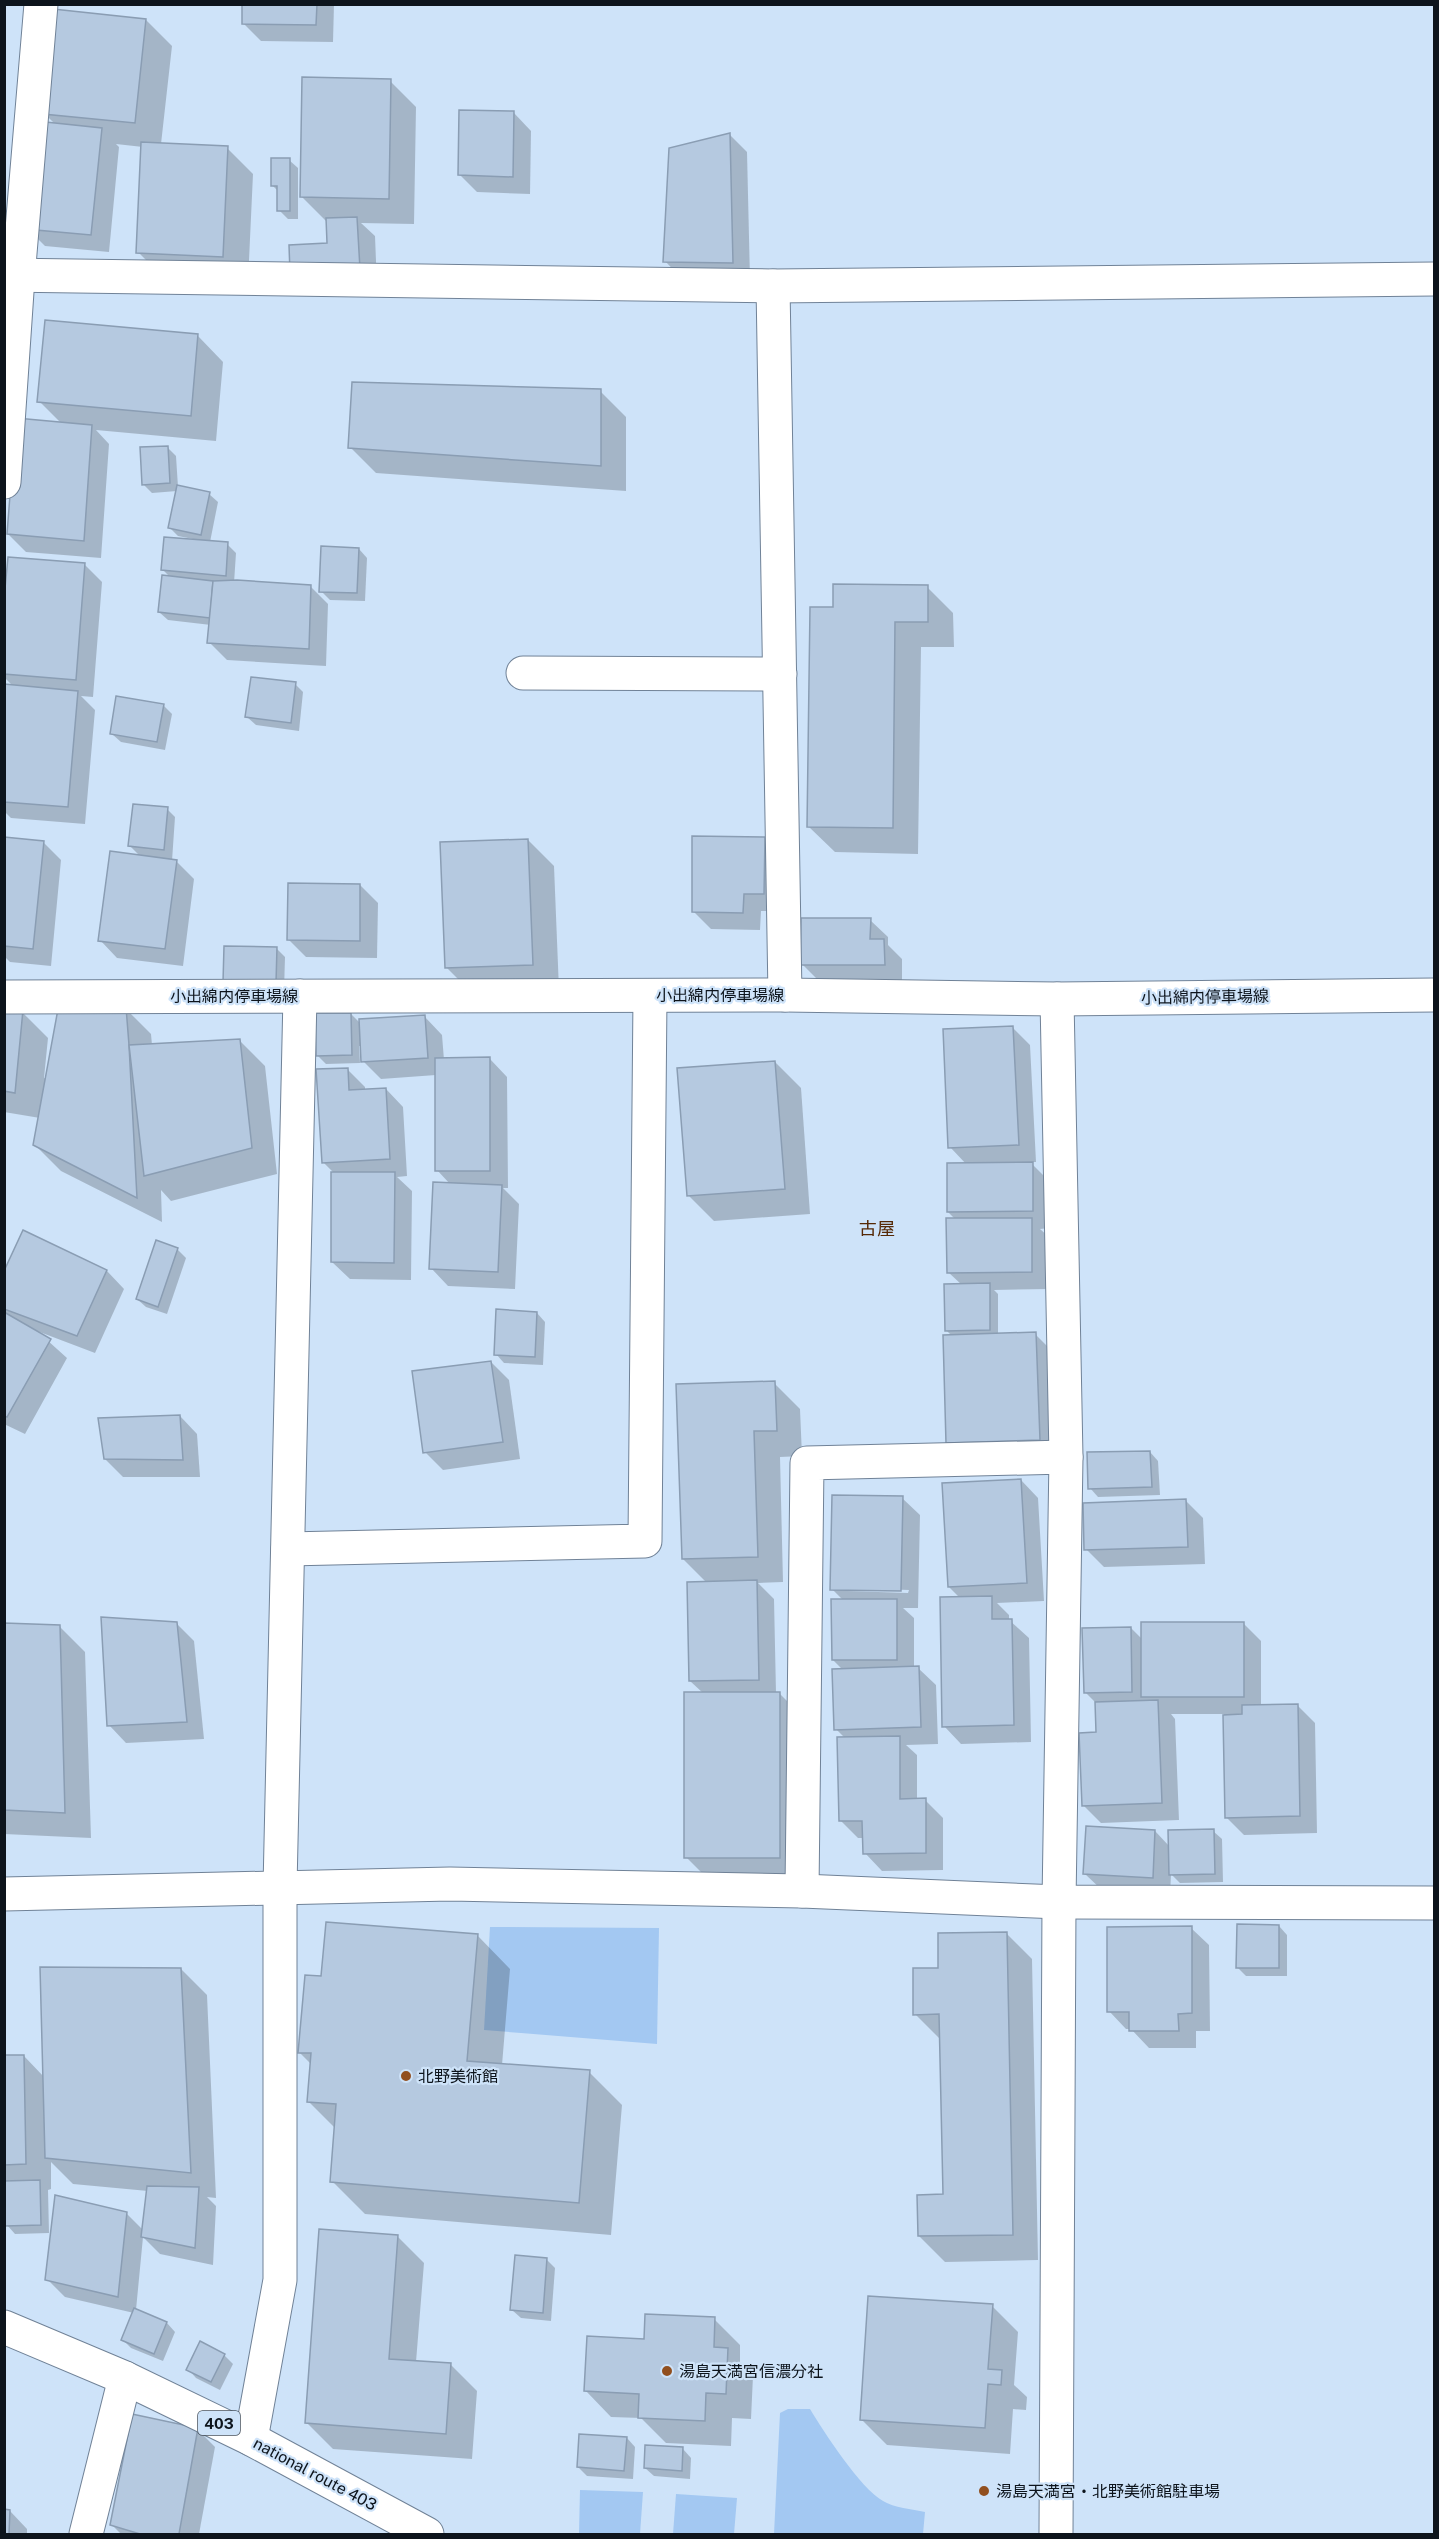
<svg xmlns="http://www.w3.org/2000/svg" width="1439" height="2539" font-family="'Public Sans','Noto Sans JP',sans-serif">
	<rect width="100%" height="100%" fill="#cee3f9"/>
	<g fill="#a3c8f2">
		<path d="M490,1927L659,1928L657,2044L484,2030Z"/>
		<path d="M788,2409H810C824,2432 860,2488 883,2501C894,2508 912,2509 925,2512L923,2534H774L780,2413Z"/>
		<path d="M580,2490L643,2492L640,2534H579Z"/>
		<path d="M676,2494L737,2498L734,2534H673Z"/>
	</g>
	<g fill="#0003" fill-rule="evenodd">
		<path d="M244,4H334L333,42L261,41L243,23Z"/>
		<path d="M146,20L172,46L161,144L227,148L253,174L248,282L164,278L138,252L143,147L116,144L119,147L109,252L45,246L27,228L56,125L45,114Z"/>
		<path d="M390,81L416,107L414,224L361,223L375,236L377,286L329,244L327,222L301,196Z"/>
		<path d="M514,113L531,131L530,194L477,192L459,174Z"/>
		<path d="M730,135L747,152L750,280L682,279L665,261Z"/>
		<path d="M289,160L298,168V219H288L279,210V192L272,185Z"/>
		<path d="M198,336L223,362L216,441L96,430L109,444L101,558L26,552L8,534L61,423L39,401Z"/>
		<path d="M600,391L626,417V491L376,473L350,447Z"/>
		<path d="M168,448L176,456L178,487L209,494L218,502L210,542L227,544L236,553L234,583L310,586L328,604L326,666L227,660L209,642L211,625L168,620L159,612L171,578L163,570L193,539L178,536L169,527L177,491L152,493L143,484Z"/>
		<path d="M359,549L367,558L365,601L330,600L321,591Z"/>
		<path d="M84,564L102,582L93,697L81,696L95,710L85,824L11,818L4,811V686L14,687L4,677V618Z"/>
		<path d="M927,587L953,613L954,647H921L918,854L835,852L809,827L835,608Z"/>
		<path d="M295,684L303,692L299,731L256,725L247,717Z"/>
		<path d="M163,705L172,714L165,750L121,742L112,734Z"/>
		<path d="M167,809L175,817L172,861H176L194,879L183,966L117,958L100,940L141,857L130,846Z"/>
		<path d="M4,838L43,842L61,860L51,966L10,962L4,956Z"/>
		<path d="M764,838L782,856L781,911H761L760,930L711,929L693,911Z"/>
		<path d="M528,840L554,866L559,990L472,993L446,967Z"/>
		<path d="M360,885L378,903L377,958L306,957L289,940Z"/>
		<path d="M870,920L888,937V945L902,959V982H820L802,964Z"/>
		<path d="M276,948L285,957L284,991L234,990Z"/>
		<path d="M125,1008L151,1034L152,1045L239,1040L265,1066L277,1174L171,1201L161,1190L162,1222L61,1171L35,1145L40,1118L4,1112V1011L22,1012L48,1038L44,1078L47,1079Z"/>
		<path d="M351,1014L361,1024L425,1017L442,1035L444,1060L490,1059L507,1077L508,1188H503L519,1204L515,1289L448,1286L431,1268L450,1184L437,1170L436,1075L381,1079L363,1061L362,1046H359L360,1063L326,1064L317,1055Z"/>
		<path d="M1012,1027L1030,1045L1036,1162H1030L1050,1182V1228L1040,1229L1049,1237V1289L994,1290L998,1294V1335L1035,1334L1061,1360L1065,1465L974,1468L948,1442L952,1336L946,1330L962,1285L948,1272L956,1220L948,1212L967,1165L950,1147Z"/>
		<path d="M775,1062L801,1088L810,1214L714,1221L688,1195Z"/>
		<path d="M347,1069L365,1087V1091L386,1089L403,1107L407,1176L397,1177L412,1191L411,1280L350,1279L332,1262L333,1172L323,1162Z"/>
		<path d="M24,1232L107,1271L124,1289L95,1353L37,1331L67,1358L25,1434L4,1424V1273Z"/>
		<path d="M177,1249L186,1258L167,1314L146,1307L137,1299Z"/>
		<path d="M537,1313L545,1322L543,1365L504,1363L496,1354Z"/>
		<path d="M491,1362L509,1380L520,1459L443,1470L425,1452Z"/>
		<path d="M774,1383L800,1409L802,1456L780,1457L783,1582L758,1583L774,1599L776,1693H779L805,1719V1884L712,1883L686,1857L703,1693L690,1681L707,1583L683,1559Z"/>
		<path d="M180,1416L197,1434L200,1477H123L105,1459Z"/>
		<path d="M1150,1452L1158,1461L1160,1495L1098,1497L1090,1488Z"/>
		<path d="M1021,1480L1038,1498L1044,1601L997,1603L1009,1615V1620L1029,1638L1031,1742L961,1744L944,1726L960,1598L949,1587Z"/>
		<path d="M902,1498L920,1515L918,1608H903L914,1618V1668H918L936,1685L938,1744L906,1745L917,1755V1800H925L943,1818V1870L882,1871L865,1853L864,1838H858L840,1820L845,1738L836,1729L843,1670L833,1660L843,1600L832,1589ZM848,1588L909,1590L908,1593L848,1591Z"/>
		<path d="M1186,1501L1203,1518L1205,1564L1104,1567L1086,1549Z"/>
		<path d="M176,1623L194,1641L204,1739L126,1743L109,1725Z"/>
		<path d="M1243,1623L1261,1641V1706L1297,1705L1315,1723L1317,1833L1244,1835L1226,1817L1224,1714H1171L1175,1719L1179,1820L1101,1823L1083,1805L1098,1734L1097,1704L1086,1693L1131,1628L1143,1640Z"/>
		<path d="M4,1624L59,1626L85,1652L91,1838L4,1834Z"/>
		<path d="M1155,1831L1170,1847L1213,1831L1222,1839L1223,1882L1180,1883L1171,1874L1170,1895L1103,1891L1085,1874Z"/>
		<path d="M1279,1926L1287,1935V1976H1246L1237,1967Z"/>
		<path d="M1191,1928L1209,1945L1210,2031H1196V2048H1149L1131,2029H1126L1109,2011Z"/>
		<path d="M1006,1933L1032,1959L1038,2260L945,2262L919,2236L944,2196L941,2040L915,2014L940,1969Z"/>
		<path d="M477,1935L510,1969L502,2065L589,2072L622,2105L611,2235L365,2214L332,2181L336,2129L308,2101L311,2064L299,2052L323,1978Z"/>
		<path d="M181,1969L207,1995L216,2198L207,2197L216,2206L213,2265L160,2254L143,2237L136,2310L167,2323L175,2332L163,2361L131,2348L123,2340L134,2313L65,2297L47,2279L126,2213L143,2230L148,2191L73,2184L51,2162V2189L48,2190L49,2233L15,2234L7,2225L6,2215H4V2057L24,2056L44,2077Z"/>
		<path d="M398,2237L424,2263L416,2362L451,2365L477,2391L472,2459L333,2449L307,2423Z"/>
		<path d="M546,2259L555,2268L551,2321L521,2318L512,2310Z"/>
		<path d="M992,2306L1018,2332L1014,2385L1027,2397L1026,2410L1013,2409L1010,2454L887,2445L861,2419Z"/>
		<path d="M714,2319L740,2345V2362L753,2376L751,2419L732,2418L731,2446L666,2443L641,2418L611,2417L586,2391L645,2340Z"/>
		<path d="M224,2355L233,2364L220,2390L196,2378L188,2369Z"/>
		<path d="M197,2429L215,2447L199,2534H121L112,2525Z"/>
		<path d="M627,2438L635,2447L633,2479L587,2476L578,2467Z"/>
		<path d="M683,2449L691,2458L690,2479L654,2476L645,2468Z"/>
		<path d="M4,2511H10L27,2529V2534H4Z"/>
	</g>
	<g fill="#b5c9e0" stroke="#8a9db3" stroke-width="1.5">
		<path d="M242,4H317L316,25L242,24Z"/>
		<path d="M53,9L146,19L135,123L43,114Z"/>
		<path d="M302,77L391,79L389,199L300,197Z"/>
		<path d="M459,110L514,111L513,177L458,175Z"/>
		<path d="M36,121L102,128L91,235L25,229Z"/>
		<path d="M730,133L733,263L663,262L669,148Z"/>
		<path d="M141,142L228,146L223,257L136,253Z"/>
		<path d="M271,158H290V211H277V186H271Z"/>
		<path d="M357,217L360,269L290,273L289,245L327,243L326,218Z"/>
		<path d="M45,320L198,334L191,416L37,402Z"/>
		<path d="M352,382L601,389V466L348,448Z"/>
		<path d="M16,418L92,425L84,541L7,534Z"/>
		<path d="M168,446L170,483L142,485L140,447Z"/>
		<path d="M177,485L210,492L201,535L168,528Z"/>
		<path d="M164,537L228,542L226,576L161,570Z"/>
		<path d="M321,546L359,548L357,593L319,592Z"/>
		<path d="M8,557L85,563L76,680L4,674V599Z"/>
		<path d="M162,575L213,581L210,618L158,612Z"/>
		<path d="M237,580L311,585L309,649L207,643L213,581Z"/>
		<path d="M833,584L928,585V622H895L893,828L807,827L810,607H833Z"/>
		<path d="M251,677L296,682L291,723L245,717Z"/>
		<path d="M4,684L78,691L68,807L4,802Z"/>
		<path d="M116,696L164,704L157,742L110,734Z"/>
		<path d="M133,804L168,807L164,850L128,846Z"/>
		<path d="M692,836L765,837L764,894H744L743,913L692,912Z"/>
		<path d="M4,837L44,841L33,949L4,946Z"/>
		<path d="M528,839L533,965L445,968L440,842Z"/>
		<path d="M110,851L177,860L165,949L98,941Z"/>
		<path d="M288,883L360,884V941L287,940Z"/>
		<path d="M801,918H871L870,939H884L885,965H800Z"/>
		<path d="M224,946L277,947L276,983L223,982Z"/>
		<path d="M126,1007L129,1045L137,1198L33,1145L58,1009Z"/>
		<path d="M4,1010H23L15,1093L4,1091Z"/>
		<path d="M315,1013H351L352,1055L316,1056Z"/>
		<path d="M425,1015L428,1058L361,1062L359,1019Z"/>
		<path d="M1013,1026L1019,1145L948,1148L943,1029Z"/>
		<path d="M240,1039L252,1148L144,1176L129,1045Z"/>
		<path d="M490,1057V1171H435V1058Z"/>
		<path d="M775,1061L785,1189L687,1196L677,1068Z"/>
		<path d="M348,1068L349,1090L386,1088L390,1159L322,1163L316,1069Z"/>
		<path d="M1033,1162V1211L947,1212V1163Z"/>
		<path d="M331,1172H395L394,1263L331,1262Z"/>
		<path d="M433,1182L502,1185L498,1272L429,1269Z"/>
		<path d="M946,1218H1032V1272L947,1273Z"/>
		<path d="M23,1230L107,1270L77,1336L4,1309V1271Z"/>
		<path d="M156,1240L178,1248L158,1307L136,1299Z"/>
		<path d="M990,1283V1330L945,1331L944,1284Z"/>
		<path d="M496,1309L537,1312L535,1357L494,1355Z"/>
		<path d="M4,1312L51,1339L7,1417L4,1416Z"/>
		<path d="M1036,1332L1040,1440L946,1443L943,1335Z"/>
		<path d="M491,1361L503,1442L423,1453L412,1371Z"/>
		<path d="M775,1381L777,1431H754L758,1557L682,1559L676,1384Z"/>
		<path d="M180,1415L183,1460L104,1459L98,1418Z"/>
		<path d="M1150,1451L1152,1487L1088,1489L1087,1452Z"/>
		<path d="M1021,1479L1027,1583L948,1587L942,1483Z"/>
		<path d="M832,1495L903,1496L901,1591L830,1590Z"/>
		<path d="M1186,1499L1188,1547L1084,1550L1083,1503Z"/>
		<path d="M757,1580L759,1680L689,1681L687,1582Z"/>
		<path d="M992,1596V1619H1012L1014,1725L942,1727L940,1597Z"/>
		<path d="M831,1599H897V1660H832Z"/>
		<path d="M101,1617L177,1622L187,1722L107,1726Z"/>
		<rect x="1141" y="1622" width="103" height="75"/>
		<path d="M4,1623L60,1625L65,1813L4,1810Z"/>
		<path d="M1131,1627L1132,1692L1084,1693L1082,1628Z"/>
		<path d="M919,1666L921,1727L834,1730L832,1669Z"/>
		<rect x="684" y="1692" width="96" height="166"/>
		<path d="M1158,1700L1162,1803L1082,1806L1079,1733L1096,1732L1095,1702Z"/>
		<path d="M1298,1704L1300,1816L1225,1818L1223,1715L1242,1714V1705Z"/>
		<path d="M900,1736V1799L926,1798V1853L863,1854L862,1821H839L837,1737Z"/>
		<path d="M1086,1826L1155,1830L1153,1878L1083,1874Z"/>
		<path d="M1214,1829L1215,1874L1169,1875L1168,1830Z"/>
		<path d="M326,1922L478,1934L467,2061L590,2070L579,2203L330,2182L336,2104L307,2102L311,2053H298L305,1975L321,1976Z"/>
		<path d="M1237,1924L1279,1925V1968H1236Z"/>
		<path d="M1192,1926V2013L1178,2014L1179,2031H1129V2012H1107V1927Z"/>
		<path d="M1007,1932L1013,2235L918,2236L917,2195L943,2194L939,2014L913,2015V1968H938V1933Z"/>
		<path d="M40,1967L181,1968L191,2173L45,2158Z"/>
		<path d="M4,2055H24L26,2164L4,2165Z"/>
		<path d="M40,2180L41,2225L5,2226L4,2181Z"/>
		<path d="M147,2186L199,2187L195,2248L141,2237Z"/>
		<path d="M55,2195L127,2212L118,2297L45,2280Z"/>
		<path d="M319,2229L398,2235L389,2359L451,2363L446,2434L305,2423Z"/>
		<path d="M515,2255L547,2258L543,2313L510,2310Z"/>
		<path d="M868,2296L993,2304L988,2369L1002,2370L1001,2385L988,2384L985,2428L860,2420Z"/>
		<path d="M134,2308L167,2322L154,2354L121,2340Z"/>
		<path d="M645,2314L715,2317L714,2347L728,2348L726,2394L706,2393L705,2421L638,2418L639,2394L584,2391L587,2336L644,2339Z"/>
		<path d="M200,2341L225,2354L211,2382L186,2370Z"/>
		<path d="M132,2414L198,2428L179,2534H140L110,2525Z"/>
		<path d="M579,2434L627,2437L624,2471L577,2467Z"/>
		<path d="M645,2445L683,2447L682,2471L644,2468Z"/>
		<path d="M4,2509L10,2510L9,2534H4Z"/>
	</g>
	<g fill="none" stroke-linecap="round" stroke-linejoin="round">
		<g stroke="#708297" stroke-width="35">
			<g id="minor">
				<path d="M4,275L773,286L1434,279"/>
				<path d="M773,286L785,995"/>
				<path d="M4,482L18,277L41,4"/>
				<path d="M523,673L780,674"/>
				<path d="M1057,999L1066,1457"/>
				<path d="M288,1549L645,1541L650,996"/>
				<path d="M802,1891L807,1463L1066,1457L1059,1902L1056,2534"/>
				<path d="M251,2439L280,2280V1887L300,996"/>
				<path d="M86,2534L125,2378"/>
			</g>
		</g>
		<g stroke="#708297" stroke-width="35">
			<path id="tertiary" d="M4,1894L450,1884L802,1891L1059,1902L1434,1903"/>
		</g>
		<g stroke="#708297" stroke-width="35">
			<path id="secondary" d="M4,997L785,995L1057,999L1434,995"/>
		</g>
		<g stroke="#708297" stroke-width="35">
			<path id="trunk" d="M4,2327L125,2378L251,2439L427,2534"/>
		</g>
		<use href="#minor" stroke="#fff" stroke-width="33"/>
		<use href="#tertiary" stroke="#fff" stroke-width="33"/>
		<use href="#secondary" stroke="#fff" stroke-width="33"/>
		<use href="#trunk" stroke="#fff" stroke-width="33"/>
	</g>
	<g fill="#914f1f" stroke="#cee3f9" stroke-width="2">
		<circle cx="406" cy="2076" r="6"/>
		<circle cx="667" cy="2371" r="6"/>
		<circle cx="984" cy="2491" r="6"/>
	</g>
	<g text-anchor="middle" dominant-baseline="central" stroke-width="4.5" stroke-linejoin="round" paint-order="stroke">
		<rect fill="#cee3f9" stroke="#47525e" stroke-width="1.5" x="198" y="2411" width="42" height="24" rx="4.5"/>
		<g font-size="15" font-weight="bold" fill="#0d141c">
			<text x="219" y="2423">403</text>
		</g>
		<g font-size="16" fill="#0d141c" stroke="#cee3f9">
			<text x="720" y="995">小出綿内停車場線</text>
			<text x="234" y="996">小出綿内停車場線</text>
			<text transform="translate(1205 997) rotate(-1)">小出綿内停車場線</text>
			<text transform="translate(315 2474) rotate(28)">national route 403</text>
		</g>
		<g font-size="16" fill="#0d141c" stroke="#cee3f9" text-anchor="start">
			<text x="418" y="2076">北野美術館</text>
			<text x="679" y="2371">湯島天満宮信濃分社</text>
			<text x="996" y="2491">湯島天満宮・北野美術館駐車場</text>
		</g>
		<g font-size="18" fill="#552805" stroke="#cee3f9">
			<text x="877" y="1228">古屋</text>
		</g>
	</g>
	<rect width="1439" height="2539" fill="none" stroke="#0d141c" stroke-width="12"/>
</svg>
